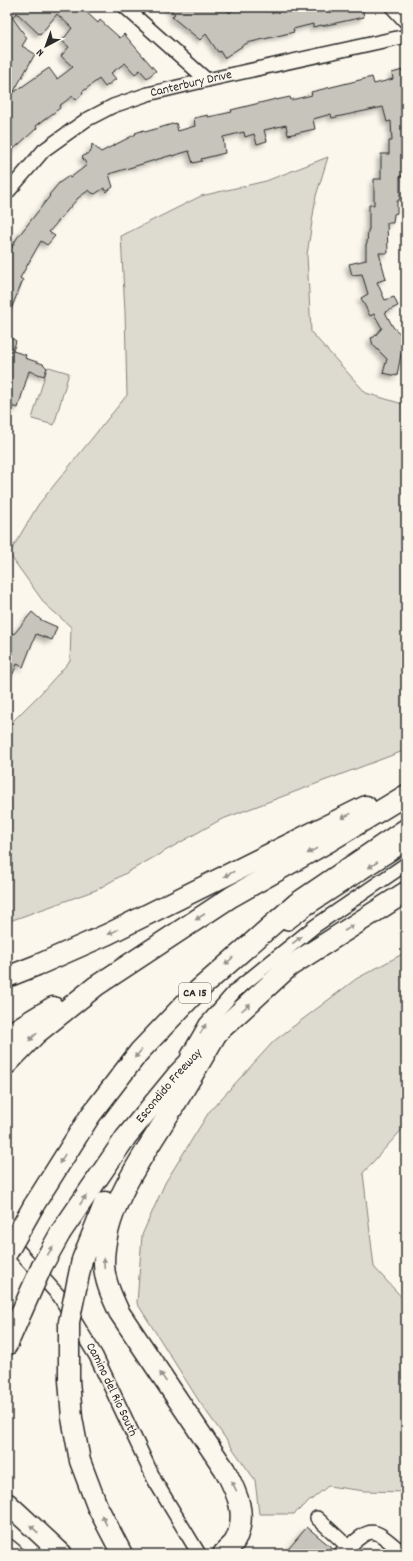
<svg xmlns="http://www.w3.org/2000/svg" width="413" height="1561" font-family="Dekko,sans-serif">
	<defs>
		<filter id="shadow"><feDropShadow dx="-3.5" dy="3.5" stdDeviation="2" flood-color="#0004"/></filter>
	</defs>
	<rect width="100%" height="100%" fill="#fbf7ec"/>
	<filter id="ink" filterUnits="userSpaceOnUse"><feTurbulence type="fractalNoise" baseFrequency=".025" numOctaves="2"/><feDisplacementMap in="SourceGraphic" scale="8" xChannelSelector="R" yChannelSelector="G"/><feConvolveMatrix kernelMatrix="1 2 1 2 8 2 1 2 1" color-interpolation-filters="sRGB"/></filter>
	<g filter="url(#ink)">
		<g fill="#dddad0" stroke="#84827e">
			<path d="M328,157L316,196L307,255L311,332L366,393L406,405V750L220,820L96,890L7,922V727L41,693L70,661L71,627L45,604L9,554L38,505L127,395L125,312L121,236L201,196L266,181Z"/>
			<path d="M49,367L69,373L54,425L32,419L47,368Z"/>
			<path d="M406,952V1125L363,1173L374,1267L406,1302V1492L365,1491L328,1486L294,1514H259L255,1480L199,1401L137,1303L142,1235L165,1183L209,1112L274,1041L356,979Z"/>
		</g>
		<g fill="#c7c4bc" stroke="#2b2b2b" fill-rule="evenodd" filter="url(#shadow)">
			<path d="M7,7H81L98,23L100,20L120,38L124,34L156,71L147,78L140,70L135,74L125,63L111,73L116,79L105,87L99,79L82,92L83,94L76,100L73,96L59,106L60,108L36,126L37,128L7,155ZM17,13L40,35L57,14L72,28L62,41L69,47L61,56L73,67L57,79L49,68L13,93L35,54L22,46L27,38L12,17Z"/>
			<path d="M167,7H223L230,13L235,7H271L272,14L283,7H285L287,10L301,7H362L364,17L322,26V25L313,27V24L293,29L294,32L247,43L224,58L220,51L218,52L206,34L200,40L172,17L175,14Z"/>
			<path d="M406,69V149H404V176H400V199H399V201H397V213L394,214L393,223H387L388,253H379L386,279L377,282L385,300L394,297L398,306L385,312L393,327L406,339V349L401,354L397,376L383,373L387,359L373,345L371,338L374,337L382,328L374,314L370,316L361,298L368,294L362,274L352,275L349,264L366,260V244H367L368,230H369V205H374V179H381V154H389V141H392L391,121L387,122L383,107L332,118L331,114L313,119L315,129L288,135L286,125L264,130L267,141L257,144L254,134L245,137L244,132L223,137L225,153L201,159L202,161L193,163L189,151L172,156V155L109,174L113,187L106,192L104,188L95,194L92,193L89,190L78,198L49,232L55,236L48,244L47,245L41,241L20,278L23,280L7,319V256L17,238L50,196L49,195L59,183L69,176L70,178L87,165L82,157L91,151L92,144L101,152L136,134L135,133L144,130L145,132L176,123L178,131L195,126L194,118L208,115V117L232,112L231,110L276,99V100L290,97L291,100L312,95L311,92L372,77L374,84L393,79L392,73Z"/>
			<path d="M7,335L16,341L13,351L26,355L25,358L43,364L47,368L44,376L29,371L18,408L7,405Z"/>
			<path d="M32,612L41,620L57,627L52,640L36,634L23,667L17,664L7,688V631L14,634Z"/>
			<path d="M307,1527L331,1547L325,1554H284Z"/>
		</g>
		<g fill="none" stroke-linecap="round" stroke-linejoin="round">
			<g stroke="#2b2b2b" stroke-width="16">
				<g id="minor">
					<path d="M125,7L207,80"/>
					<path d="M392,7L406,22"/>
					<path id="s1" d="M7,193L44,150L86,120L113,106L148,94L207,80L406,36"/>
					<path d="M288,923L306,909L406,844"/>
					<path d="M188,1055L206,1024L235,991L315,926L406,864"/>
					<path id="s2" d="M8,1239L60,1297L96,1356L155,1481L199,1554"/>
					<path d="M317,1518L344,1543L347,1548"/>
					<path d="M340,1554C374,1525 370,1525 404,1554"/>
				</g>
			</g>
			<g stroke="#2b2b2b" stroke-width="23">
				<g id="highway">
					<path d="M7,977L40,964L108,934L366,806"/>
					<path d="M217,1033C203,1057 189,1082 174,1106C145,1153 104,1207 104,1263C104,1280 112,1297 119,1312L225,1470C237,1493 248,1515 235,1541C233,1545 226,1550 223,1554"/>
					<path d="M7,1035L53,1007"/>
					<path d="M7,1064L36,1034L96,986L231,897L330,841L406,795"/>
					<path d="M34,1205L90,1116L139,1052L196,992L297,903L406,829"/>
					<path id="s3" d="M61,1232L126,1137L177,1075L217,1033L290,966L406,892"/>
					<path d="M82,1260L105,1202"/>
					<path d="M7,1345L22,1311"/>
					<path d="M69,1380L72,1418L80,1461L97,1506L122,1554"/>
					<path d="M7,1503L62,1554"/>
					<path d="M7,1549L13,1554"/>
				</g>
			</g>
			<use href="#minor" stroke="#fbf7ec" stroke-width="13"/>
			<use href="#highway" stroke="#fbf7ec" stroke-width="20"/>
			<g stroke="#2b2b2b" stroke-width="23" stroke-linecap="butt">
				<g id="highway-bridge">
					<path d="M7,1253L34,1205"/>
					<path d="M22,1311L42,1266L61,1232"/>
					<path d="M69,1380V1322L82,1260"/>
				</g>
			</g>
			<use href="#highway-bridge" stroke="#fbf7ec" stroke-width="20"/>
		</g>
		<defs><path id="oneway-solid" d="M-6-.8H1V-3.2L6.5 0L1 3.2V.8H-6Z"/></defs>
		<g fill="#93918c">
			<use href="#oneway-solid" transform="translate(346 816) rotate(154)"/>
			<use href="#oneway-solid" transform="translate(312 851) rotate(151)"/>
			<use href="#oneway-solid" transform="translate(373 865) rotate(147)"/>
			<use href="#oneway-solid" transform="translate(229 874) rotate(153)"/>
			<use href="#oneway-solid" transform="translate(200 917) rotate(147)"/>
			<use href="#oneway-solid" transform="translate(349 928) rotate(-33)"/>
			<use href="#oneway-solid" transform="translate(113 932) rotate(154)"/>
			<use href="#oneway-solid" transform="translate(297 940) rotate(-38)"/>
			<use href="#oneway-solid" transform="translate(229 961) rotate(138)"/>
			<use href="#oneway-solid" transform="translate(246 1007) rotate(-42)"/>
			<use href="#oneway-solid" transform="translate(203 1029) rotate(-60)"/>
			<use href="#oneway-solid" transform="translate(33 1037) rotate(136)"/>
			<use href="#oneway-solid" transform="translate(138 1054) rotate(130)"/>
			<use href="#oneway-solid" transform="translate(62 1159) rotate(122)"/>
			<use href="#oneway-solid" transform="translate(83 1200) rotate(-56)"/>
			<use href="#oneway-solid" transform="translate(50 1251) rotate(-59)"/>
			<use href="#oneway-solid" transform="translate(104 1263) rotate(-93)"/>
			<use href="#oneway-solid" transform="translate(163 1377) rotate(-124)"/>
			<use href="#oneway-solid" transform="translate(234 1486) rotate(-117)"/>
			<use href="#oneway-solid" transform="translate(104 1520) rotate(-117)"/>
			<use href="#oneway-solid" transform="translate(34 1529) rotate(-137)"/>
		</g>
	</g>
	<g text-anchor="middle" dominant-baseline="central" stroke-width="4" stroke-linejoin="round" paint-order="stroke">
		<rect fill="#fbf7ec" stroke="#696865" stroke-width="1" x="179" y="983" width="32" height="20" rx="3"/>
		<g font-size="12" font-weight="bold" fill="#2b2b2b">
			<text x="195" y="993">CA 15</text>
		</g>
		<g font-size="13" fill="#2b2b2b" stroke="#fbf7ec">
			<text stroke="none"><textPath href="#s1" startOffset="220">Canterbury Drive</textPath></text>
			<text stroke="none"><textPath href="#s3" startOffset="182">Escondido Freeway</textPath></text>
			<text stroke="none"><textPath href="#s2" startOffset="184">Camino del Rio South</textPath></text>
		</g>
	</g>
	<rect width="413" height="1561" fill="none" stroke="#fbf7ec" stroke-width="24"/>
	<rect x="12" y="12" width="389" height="1537" fill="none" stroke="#2b2b2b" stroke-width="1.5" filter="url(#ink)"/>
	<g transform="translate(46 46) rotate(221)" stroke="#fbf7ec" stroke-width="3" paint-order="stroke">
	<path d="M0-3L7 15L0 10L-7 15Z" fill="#2b2b2b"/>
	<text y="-6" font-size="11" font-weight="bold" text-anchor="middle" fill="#2b2b2b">N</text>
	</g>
</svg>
